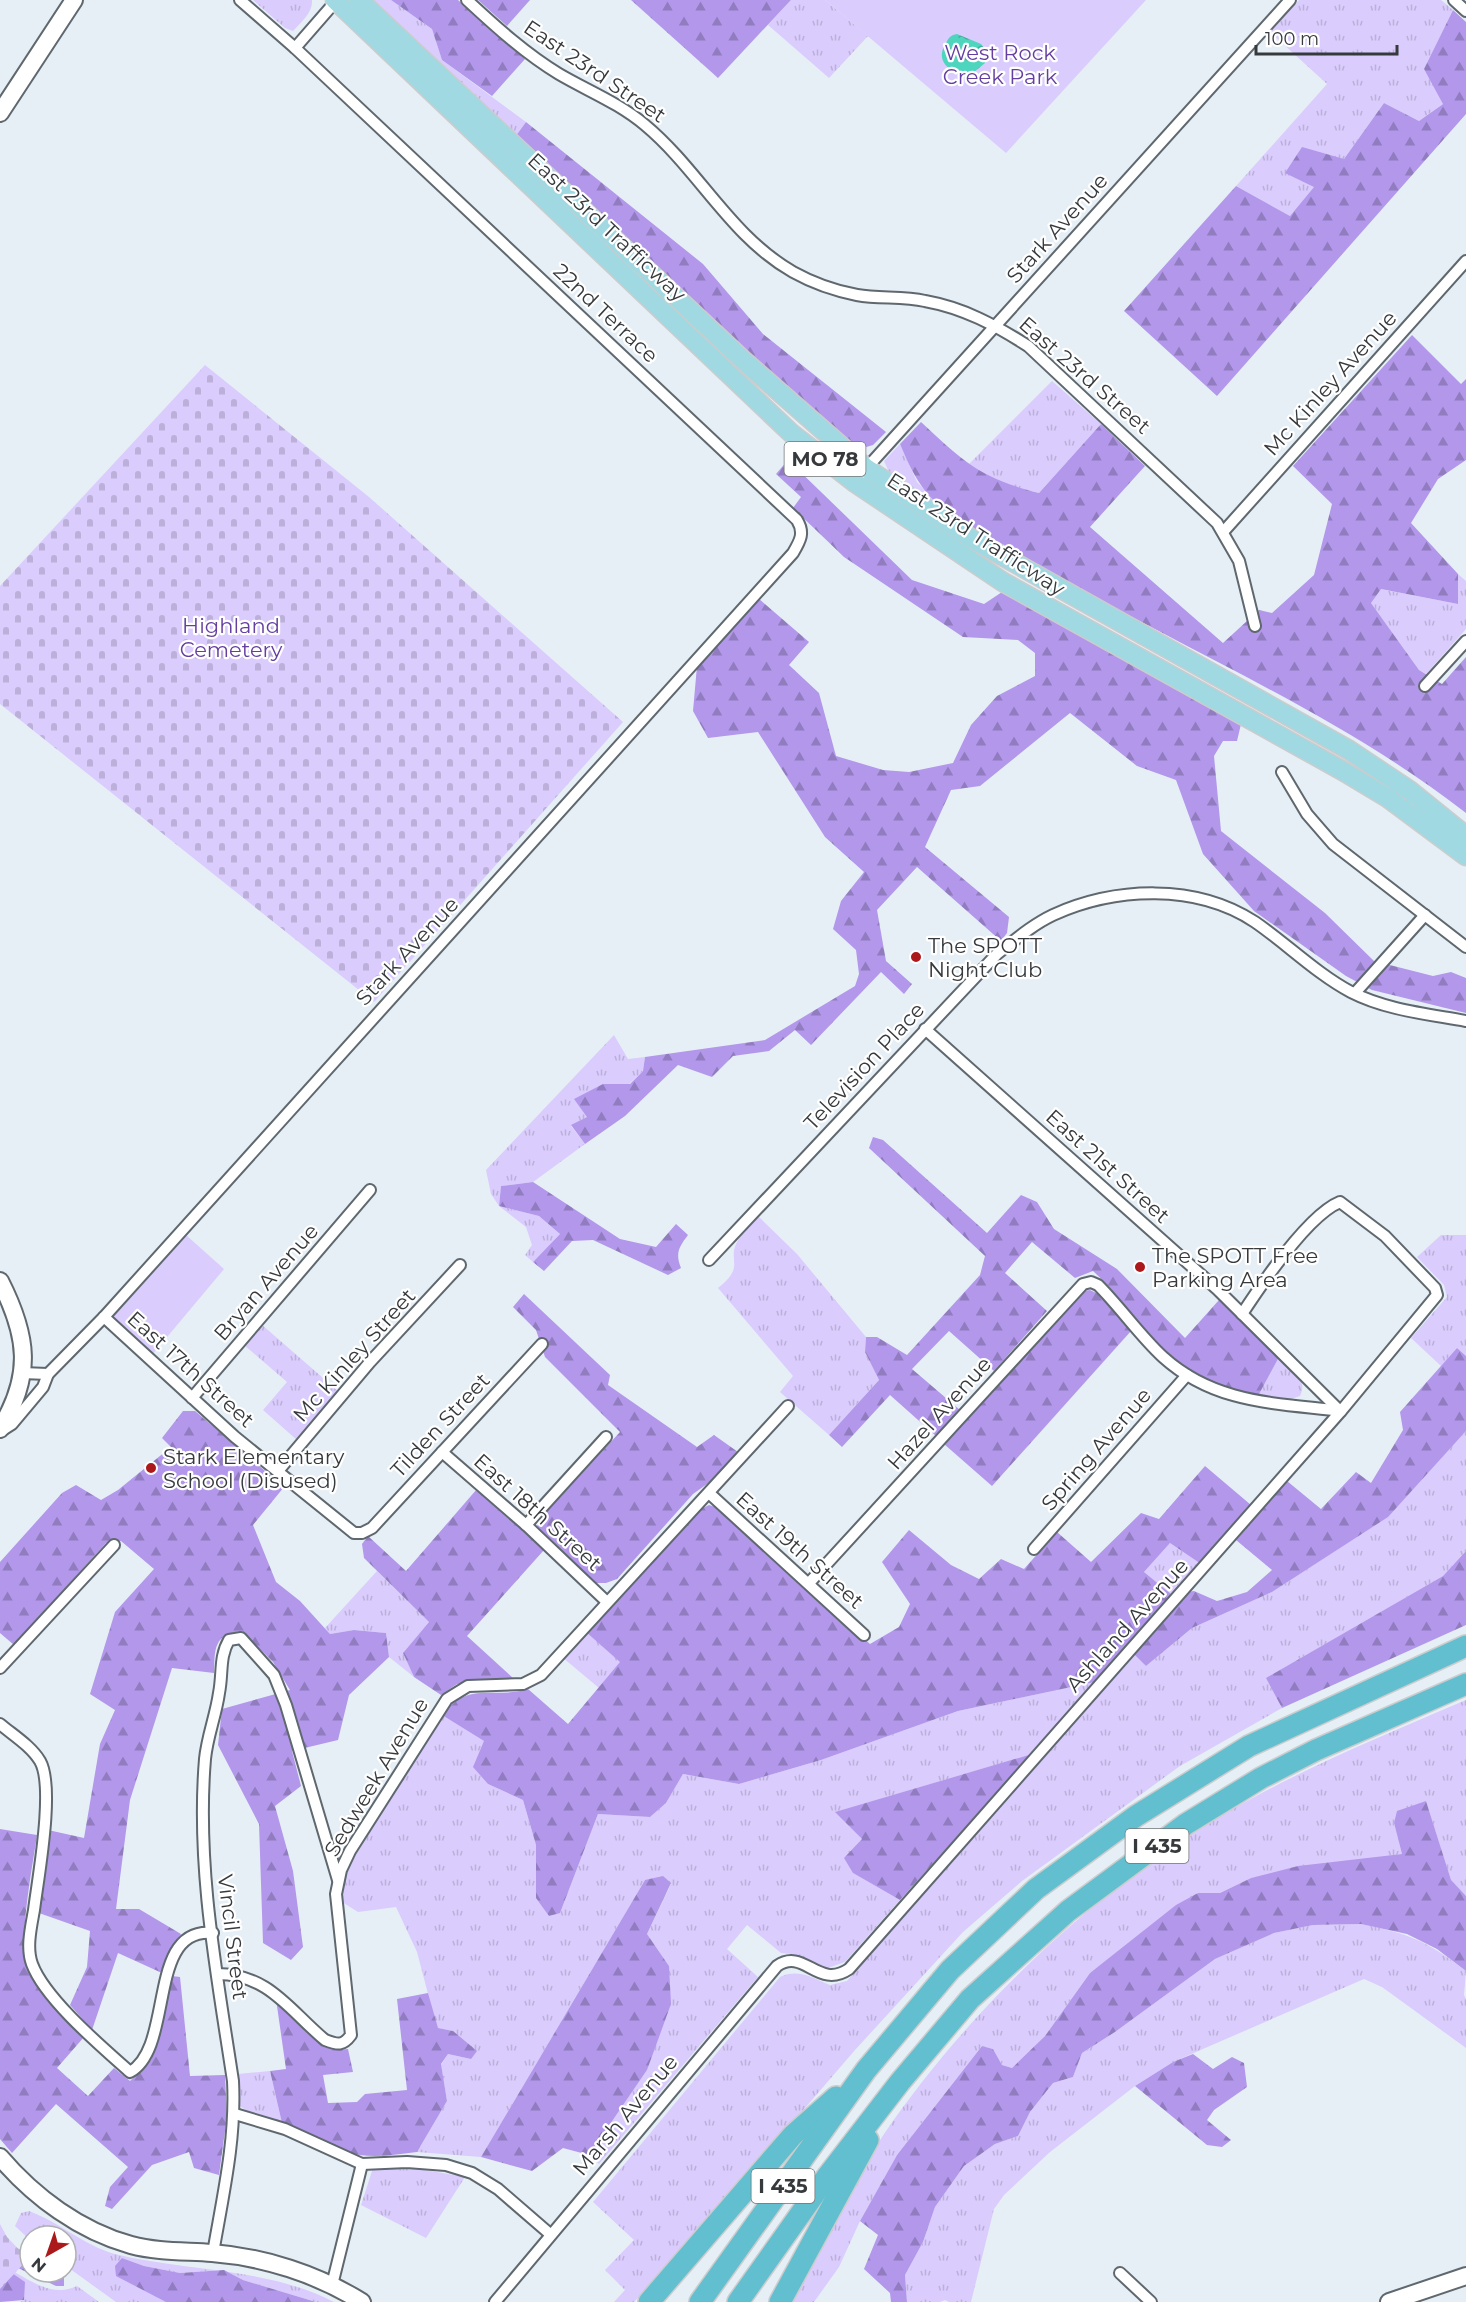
<svg xmlns="http://www.w3.org/2000/svg" width="1466" height="2302" font-family="Montserrat,sans-serif">
	<defs>
		<pattern id="grass-tufts" width="24" height="20" patternUnits="userSpaceOnUse" patternTransform="scale(1.5)"><rect width="24" height="20" fill="#daccfd"/><path d="M3 7l-1-3M5 7V3M7 7l1-3M15 17l-1-3M17 17v-4M19 17l1-3" fill="none" stroke="#bcb0da"/></pattern>
		<pattern id="forest-firs" width="22" height="20" patternUnits="userSpaceOnUse" patternTransform="scale(1.5)"><rect width="22" height="20" fill="#b297eb"/><path d="M5 1l3.5 6h-7zM16 11l3.5 6h-7z" fill="#927cc0"/></pattern>
		<pattern id="cemetery-stones" width="16" height="16" patternUnits="userSpaceOnUse" patternTransform="scale(1.5)"><rect width="16" height="16" fill="#daccfd"/><path d="M2 7V4a2 2 0 0 1 4 0v3zM10 15v-3a2 2 0 0 1 4 0v3z" fill="#bcb0da"/></pattern>
		<pattern id="water-ripples" width="26" height="14" patternUnits="userSpaceOnUse" patternTransform="scale(1.5)"><rect width="26" height="14" fill="#4dd5be"/><path d="M2 4q2-2 4 0t4 0M15 11q2-2 4 0t4 0" fill="none" stroke="#41ae9c"/></pattern>
	</defs>
	<rect width="100%" height="100%" fill="#e6eff6"/>
	<g fill="url(#grass-tufts)">
		<path d="M253,0H312C313,13 301,22 293,31L285,28Z"/>
		<path d="M372,0H391L432,29L442,60L526,122L515,137Z"/>
		<path d="M791,0H825L868,36L829,78L768,25Z"/>
		<path d="M1299,0H1441L1453,10L1424,69L1444,103L1419,121L1384,103L1344,159L1315,186L1290,216L1236,186L1327,84L1270,32Z"/>
		<path d="M1052,381L1101,424L1039,493L1003,484L968,465Z"/>
		<path d="M900,444L917,482L945,510L889,472L884,461Z"/>
		<path d="M1458,574L1466,581V629L1426,674L1419,670L1371,603L1380,589L1458,604Z"/>
		<path d="M614,1035L628,1059L645,1057L643,1071L629,1084H603L587,1117L571,1126L585,1144L533,1182L501,1186L499,1206L539,1216L560,1234L533,1262L525,1255L532,1245L526,1227L499,1206L491,1194L486,1170Z"/>
		<path d="M759,1217L797,1254L866,1337L865,1352L879,1380L829,1435L780,1392L793,1376L718,1288C746,1266 727,1261 737,1242C741,1233 752,1225 759,1217Z"/>
		<path d="M1441,1235H1466V1356L1457,1348L1441,1366L1411,1338L1447,1297L1444,1285L1417,1257Z"/>
		<path d="M261,1324L338,1391L297,1440L263,1410L287,1382L244,1345Z"/>
		<path d="M1279,1357C1290,1369 1309,1378 1300,1396L1288,1400L1258,1396Z"/>
		<path d="M1466,1431V1551L1443,1576L1267,1678L1282,1708L1180,1766L1022,1881L963,1932L855,2050L693,2238L634,2302H614L625,2290L605,2270L634,2240L593,2202L780,1977C797,1968 814,1978 830,1985L847,1981L1135,1653L1146,1666L1192,1628L1272,1592L1387,1517Z"/>
		<path d="M1170,1543L1201,1564L1175,1593L1171,1594L1144,1572Z"/>
		<path d="M377,1571L429,1622L403,1653L414,1677L389,1657L386,1633L354,1630L330,1634L325,1628Z"/>
		<path d="M586,1632L621,1662L599,1688L562,1657Z"/>
		<path d="M1095,1682L1032,1754L836,1812L862,1839L853,1873L900,1900L845,1962L825,1969L791,1954L781,1953L747,1925L727,1949L758,1977L599,2164L589,2155L647,2070L669,1966L647,1934L671,1884L645,1880L481,2157L417,2152L447,2101L441,2065L448,2054L471,2059L453,2031L437,2028L417,1952L396,1907L358,1912L342,1902V1889L347,1869L442,1715L484,1741L488,1784L523,1800L536,1845V1898L560,1913L598,1814L650,1817L666,1803L683,1774L739,1784L821,1760L958,1711Z"/>
		<path d="M1466,1700V1896L1451,1881L1426,1801L1394,1823L1402,1854L1251,1878L1220,1893H1198L1090,1973L1045,2036L1012,2068L1002,2065L993,2049L982,2046L897,2155L860,2221L839,2267L814,2302H791C821,2246 848,2187 884,2134C978,1997 1111,1875 1258,1795C1325,1759 1396,1730 1466,1700Z"/>
		<path d="M1361,1924C1409,1934 1426,1940 1466,1971L1464,1995L1466,1999V2048L1382,1987L1364,1979L1173,2062L1135,2086L1050,2152L1004,2195L994,2209L971,2302H949L945,2300L940,2302H907L905,2275L923,2242L935,2207L964,2166L995,2144L1018,2136L1030,2112L1053,2083L1073,2077L1082,2053L1115,2032L1215,1959L1274,1933L1313,1925Z"/>
		<path d="M270,2071L282,2123L247,2111L240,2106L237,2074Z"/>
		<path d="M409,2167L465,2177L426,2238L361,2205L373,2168Z"/>
		<path d="M29,2211C59,2222 83,2245 115,2254C188,2272 266,2267 334,2302H316L243,2280L224,2270L180,2273L144,2266L122,2258L158,2297L166,2302H116L66,2266V2236H30V2240L15,2226L21,2213Z"/>
		<path d="M7,2268C30,2280 52,2298 77,2286L99,2302H20L24,2300Z"/>
	</g>
	<g fill="url(#forest-firs)">
		<path d="M391,0H458L525,59L492,96L442,60L432,29Z"/>
		<path d="M478,0H530L507,26Z"/>
		<path d="M631,0H791L718,78Z"/>
		<path d="M1453,10L1466,22V114L1217,396L1124,311L1236,186L1290,216L1314,187L1285,173L1302,147L1344,159L1384,103L1419,121L1443,104L1424,69Z"/>
		<path d="M526,122L703,264L763,334L886,432L873,445L863,448L848,441L792,393L515,137Z"/>
		<path d="M1412,335L1461,384L1466,379V460L1438,479L1411,523L1458,574V604L1381,589L1371,603L1419,670L1442,684L1466,657V813C1339,714 1186,651 1047,570C1015,551 973,532 945,510C921,492 911,470 900,444L921,422C964,462 980,478 1039,493L1101,424L1145,466L1090,527L1223,643L1259,610L1272,613L1314,575L1332,504L1293,466Z"/>
		<path d="M788,460L912,580L984,604L1002,592L1241,724L1237,741H1223L1214,756L1221,831L1325,913L1374,961L1433,976L1451,972L1466,978V1013L1372,990L1346,976L1254,911L1203,854L1176,780L1137,766L1070,713L980,786L951,790L925,847L1009,917L1007,933L1001,941L917,867L877,910L886,961L912,984L904,994L881,972L811,1045L795,1030L769,1051L733,1056L712,1077L678,1065L625,1116L585,1144L571,1125L587,1117L574,1099L603,1084H630L643,1071L645,1057L765,1040L855,986L859,974L856,950L833,929L841,901L864,872L825,837L758,732L708,738L693,711L697,666L758,598L809,642L789,665L819,693L836,756L883,770L909,772L953,763L971,725L997,696L1035,676V653L1018,640L963,637L844,557L793,508L801,497L776,474Z"/>
		<path d="M873,1137L883,1140L987,1233L1021,1195L1037,1202L1054,1229L1117,1269L1185,1338L1219,1300L1279,1357L1258,1396C1237,1391 1216,1385 1197,1374C1154,1351 1129,1304 1093,1271L1075,1278L1032,1242L1005,1273L1047,1311L994,1371L949,1331L912,1369L960,1410L936,1436L890,1395L842,1447L829,1435L879,1380L865,1352L866,1337H877L907,1355L980,1275L985,1256L869,1148Z"/>
		<path d="M533,1182L620,1239L656,1247L676,1224L688,1235C679,1247 675,1253 681,1268L668,1275L593,1240L572,1241L544,1271L533,1262L560,1234L539,1216L499,1206L501,1186Z"/>
		<path d="M1090,1290L1098,1294L1131,1331L992,1486L944,1444L1083,1291Z"/>
		<path d="M524,1294L610,1375L608,1385L697,1447L714,1435L738,1452L714,1479L693,1494L617,1579L606,1583H595L537,1526L542,1517L620,1432L545,1357L536,1330L513,1307Z"/>
		<path d="M1457,1348L1466,1356V1431L1388,1517L1272,1592L1192,1628L1146,1666L1126,1646L1095,1682L958,1711L821,1760L739,1784L683,1774L666,1803L650,1817L598,1814L560,1913L549,1916L536,1898V1845L523,1800L488,1784L473,1767L484,1741L442,1715C470,1680 491,1700 528,1689L568,1724L620,1662L586,1632L701,1509L709,1505L718,1508L870,1644L899,1627L910,1604L882,1562L909,1530L951,1565L979,1579L1001,1559L1024,1569L1057,1532L1091,1562L1141,1513L1159,1519L1205,1466L1251,1505L1201,1564L1170,1543L1144,1572L1171,1594L1194,1591L1217,1601L1247,1592L1272,1570L1236,1540L1287,1481L1321,1509L1356,1472L1371,1483L1403,1430L1400,1412Z"/>
		<path d="M183,1411H195L284,1487L253,1525L276,1582L300,1601L330,1634L354,1630L386,1633L389,1657L349,1695L338,1740L292,1751L301,1786L275,1806L293,1871L303,1947L291,1960L263,1943L259,1824L218,1745L222,1709L290,1690L273,1662L242,1631C213,1634 215,1649 214,1673L172,1668L130,1800L116,1909H139L181,1934L170,1950L162,1973L118,1953L92,2030L70,2005L87,1967L90,1931L39,1913L48,1830L84,1838L100,1744L115,1710L90,1694L115,1612L154,1569L121,1541L106,1543L14,1645L0,1633V1562L62,1493L76,1485L101,1500L118,1490L171,1447L162,1438Z"/>
		<path d="M477,1489L544,1550L467,1636L513,1678L457,1684L441,1695L414,1677L403,1653L429,1622L364,1558L362,1544L368,1536L406,1571Z"/>
		<path d="M1466,1551V1625L1282,1708L1266,1678L1443,1576Z"/>
		<path d="M1032,1754L900,1900L853,1873L844,1858L862,1839L835,1812Z"/>
		<path d="M1426,1801L1451,1880L1466,1896V1971L1437,1949L1407,1934L1361,1924L1313,1925L1274,1933L1215,1959L1115,2032L1082,2053L1073,2077L1053,2083L1030,2112L1018,2136L995,2144L964,2166L935,2207L923,2242L905,2275L907,2302H891L890,2293L864,2269L878,2235L860,2221L897,2155L982,2046L993,2049L1002,2065L1012,2068L1045,2036L1090,1973L1176,1905L1198,1893H1220L1251,1878L1298,1866L1402,1854L1394,1823L1397,1811Z"/>
		<path d="M0,1829L37,1835C33,1864 17,1945 28,1969C41,1995 64,2017 84,2037L57,2068L88,2096L114,2068L130,2081L151,2060L172,1976L180,1977L190,2076L225,2075L227,2116L219,2175L194,2168L189,2152L152,2165L112,2209L105,2206L110,2187L128,2167L56,2104L12,2153L0,2139Z"/>
		<path d="M663,1876L671,1883L647,1934L669,1966L671,2004L647,2070L589,2155L563,2148L532,2171L481,2157L645,1880Z"/>
		<path d="M428,1993L438,2028L453,2031L477,2051L471,2059L448,2054L441,2064L447,2101L417,2152C399,2154 379,2158 360,2155C333,2151 306,2134 282,2123L270,2071L286,2069L276,1999C294,2019 319,2054 348,2049L353,2072L323,2075L328,2103L357,2102L365,2094L407,2090L397,1999Z"/>
		<path d="M1193,2054L1213,2069L1232,2057L1244,2063L1247,2087L1214,2110L1207,2120L1231,2140L1222,2147L1207,2145L1135,2086L1173,2062Z"/>
		<path d="M0,2239L30,2255V2272H55L64,2278V2286H56L18,2268Z"/>
		<path d="M122,2258L144,2266L180,2273L224,2270L243,2280L316,2302H166L116,2276L115,2266Z"/>
		<path d="M9,2271L25,2282L24,2300L0,2302V2275Z"/>
	</g>
	<g fill="url(#cemetery-stones)">
		<path d="M205,365L369,497L623,722L374,1002L0,704V586Z"/>
		<path d="M0,2224L7,2237L28,2259L0,2289Z"/>
	</g>
	<g fill="#daccfd">
		<path d="M825,0H1146L1006,153Z"/>
		<path d="M186,1235L224,1269L152,1355L115,1321L114,1316Z"/>
	</g>
	<path fill="url(#water-ripples)" d="M957,34L981,44L988,53L985,63L967,78C950,72 934,61 946,43C949,37 951,35 957,34Z"/>
	<g fill="none" stroke-linecap="round" stroke-linejoin="round">
		<g stroke="#5f686e" stroke-width="14">
			<g id="minor">
				<path d="M467,0C496,27 526,54 559,74C588,91 619,103 645,125C699,170 730,236 793,272C811,282 836,291 857,295C879,299 903,296 925,301C964,308 995,325 1028,346L1217,523L1239,561L1255,626"/>
				<path d="M1454,0L1466,11"/>
				<path d="M295,48L336,1"/>
				<path d="M854,482L1290,0"/>
				<path d="M1224,531L1466,261"/>
				<path d="M1425,686L1466,641"/>
				<path d="M1282,772L1307,814L1333,844L1466,947"/>
				<path d="M1355,993L1425,915"/>
				<path d="M925,1029L1217,1289L1340,1411"/>
				<path d="M709,1260L997,954C1015,940 1032,925 1053,915C1115,887 1196,883 1255,922C1287,944 1317,974 1351,992C1386,1010 1428,1014 1466,1021"/>
				<path d="M104,1317L235,1437L354,1533H362L372,1528L542,1344"/>
				<path d="M22,1373L48,1374"/>
				<path d="M192,1398L370,1190"/>
				<path d="M1,1431L12,1424L43,1387L48,1374L104,1317L793,553C800,541 805,533 797,520L295,48L240,0"/>
				<path d="M442,1452L526,1525L607,1602"/>
				<path d="M278,1471L370,1362L460,1265"/>
				<path d="M710,1494L864,1635"/>
				<path d="M526,1525L606,1437"/>
				<path d="M1034,1549L1187,1375"/>
				<path d="M810,1582L1083,1284L1091,1282L1098,1285C1121,1308 1140,1336 1163,1357C1215,1404 1276,1403 1341,1411"/>
				<path d="M0,1668L114,1545"/>
				<path d="M0,1724C13,1735 31,1746 40,1761C55,1787 38,1878 34,1910C31,1927 26,1948 32,1964C45,1999 102,2047 130,2072C175,2047 146,1926 213,1933"/>
				<path d="M217,1974C269,1974 289,2010 325,2040C338,2045 343,2046 351,2035L336,1894L341,1870L350,1851L447,1699L468,1686L523,1684L541,1675L788,1406"/>
				<path d="M235,2114L285,2129L362,2164L407,2162L446,2165L472,2173L498,2189L550,2234"/>
				<path d="M213,2253C223,2195 236,2140 233,2081C217,1975 196,1867 205,1759C207,1737 216,1715 219,1693C223,1673 219,1657 229,1640L241,1638L274,1675L286,1705L338,1880"/>
				<path d="M1120,2273L1151,2302"/>
				<path d="M332,2285L362,2164"/>
				<path d="M495,2302L777,1966C804,1947 818,1990 849,1969L1341,1411L1437,1295L1435,1288L1385,1236L1340,1202C1308,1215 1261,1285 1242,1314"/>
			</g>
		</g>
		<g stroke="#5f686e" stroke-width="20">
			<g id="secondary">
				<path d="M0,113L74,0"/>
				<path d="M0,1281C28,1336 33,1375 0,1429"/>
				<path d="M0,2157C34,2197 80,2231 131,2245C157,2252 184,2251 212,2253C264,2257 317,2274 362,2302"/>
				<path d="M1389,2302L1466,2276"/>
			</g>
		</g>
		<g stroke="#cbcccd" stroke-width="21">
			<g id="primary">
				<path d="M335,0L791,433L854,482L1003,582L1343,771L1388,798L1466,856"/>
				<path d="M359,0L744,361L866,468L972,539L1349,750L1409,790L1466,836"/>
			</g>
		</g>
		<g stroke="#cbcccd" stroke-width="24">
			<g id="motorway">
				<path d="M649,2302L793,2135L836,2097"/>
				<path d="M700,2302L866,2070L950,1970L1036,1889L1136,1816L1249,1746L1466,1646"/>
				<path d="M738,2302L826,2178L900,2082L970,1999L1068,1911L1186,1824L1261,1778L1316,1750L1466,1684"/>
				<path d="M780,2302L868,2140"/>
			</g>
		</g>
		<use href="#minor" stroke="#fff" stroke-width="10"/>
		<use href="#secondary" stroke="#fff" stroke-width="16"/>
		<use href="#primary" stroke="#a0d9e2" stroke-width="18"/>
		<use href="#motorway" stroke="#61bfcf" stroke-width="21"/>
	</g>
	<g fill="#ac191b" stroke="#fff" stroke-width="2">
		<circle cx="916" cy="957" r="6"/>
		<circle cx="1140" cy="1267" r="6"/>
		<circle cx="151" cy="1468" r="6"/>
	</g>
	<g text-anchor="middle" dominant-baseline="central" stroke-width="4.5" stroke-linejoin="round" paint-order="stroke">
		<g fill="#fff" stroke="#737577" stroke-width="1.5">
			<rect x="784.5" y="442" width="81" height="34" rx="4.5"/>
			<rect x="1125.5" y="1829" width="63" height="34" rx="4.5"/>
			<rect x="751.5" y="2169" width="63" height="34" rx="4.5"/>
		</g>
		<g font-size="20" font-weight="bold" fill="#373a3d">
			<text x="825" y="459">MO 78</text>
			<text x="1157" y="1846">I 435</text>
			<text x="783" y="2186">I 435</text>
		</g>
		<g font-size="21" fill="#643ea0" stroke="#fff">
			<text x="1000" y="52">West Rock<tspan x="1000" dy="24">Creek Park</tspan></text>
			<text x="231" y="625">Highland<tspan x="231" dy="24">Cemetery</tspan></text>
		</g>
		<g font-size="21" fill="#373a3d" stroke="#fff">
			<text transform="translate(595 71) rotate(34)">East 23rd Street</text>
			<text transform="translate(607 227) rotate(43)">East 23rd Trafficway</text>
			<text transform="translate(1057 228) rotate(-48)">Stark Avenue</text>
			<text transform="translate(606 313) rotate(43)">22nd Terrace</text>
			<text transform="translate(1085 375) rotate(41)">East 23rd Street</text>
			<text transform="translate(1330 383) rotate(-48)">Mc Kinley Avenue</text>
			<text transform="translate(976 534) rotate(33)">East 23rd Trafficway</text>
			<text transform="translate(407 951) rotate(-47)">Stark Avenue</text>
			<text transform="translate(864 1066) rotate(-47)">Television Place</text>
			<text transform="translate(1108 1166) rotate(42)">East 21st Street</text>
			<text transform="translate(266 1282) rotate(-49)">Bryan Avenue</text>
			<text transform="translate(354 1355) rotate(-48)">Mc Kinley Street</text>
			<text transform="translate(191 1369) rotate(42)">East 17th Street</text>
			<text transform="translate(939 1413) rotate(-48)">Hazel Avenue</text>
			<text transform="translate(440 1425) rotate(-47)">Tilden Street</text>
			<text transform="translate(1096 1449) rotate(-49)">Spring Avenue</text>
			<text transform="translate(538 1512) rotate(42)">East 18th Street</text>
			<text transform="translate(800 1550) rotate(42)">East 19th Street</text>
			<text transform="translate(1127 1625) rotate(-48)">Ashland Avenue</text>
			<text transform="translate(376 1777) rotate(-59)">Sedweek Avenue</text>
			<text transform="translate(233 1937) rotate(83)">Vincil Street</text>
			<text transform="translate(625 2115) rotate(-50)">Marsh Avenue</text>
		</g>
		<g font-size="21" fill="#373a3d" stroke="#fff" text-anchor="start">
			<text x="928" y="945">The SPOTT<tspan x="928" dy="24">Night Club</tspan></text>
			<text x="1152" y="1255">The SPOTT Free<tspan x="1152" dy="24">Parking Area</tspan></text>
			<text x="163" y="1456">Stark Elementary<tspan x="163" dy="24">School (Disused)</tspan></text>
		</g>
	</g>
	<g transform="translate(48 2254) rotate(220)"><circle r="28" fill="#ffffff" stroke="#afb0b1" stroke-width="1.5"/>
	<path d="M0-4.5L10 22L0 15L-10 22Z" fill="#ac191b"/>
	<text y="-9" font-size="16" font-weight="bold" text-anchor="middle" fill="#373a3d">N</text>
	</g>
	<path d="M1256 45v9h141v-9" fill="none" stroke="#373a3d" stroke-width="3"/>
	<text x="1265" y="45" font-size="18" fill="#373a3d" stroke="#ffffff" stroke-width="4.5" paint-order="stroke">100 m</text>
</svg>
